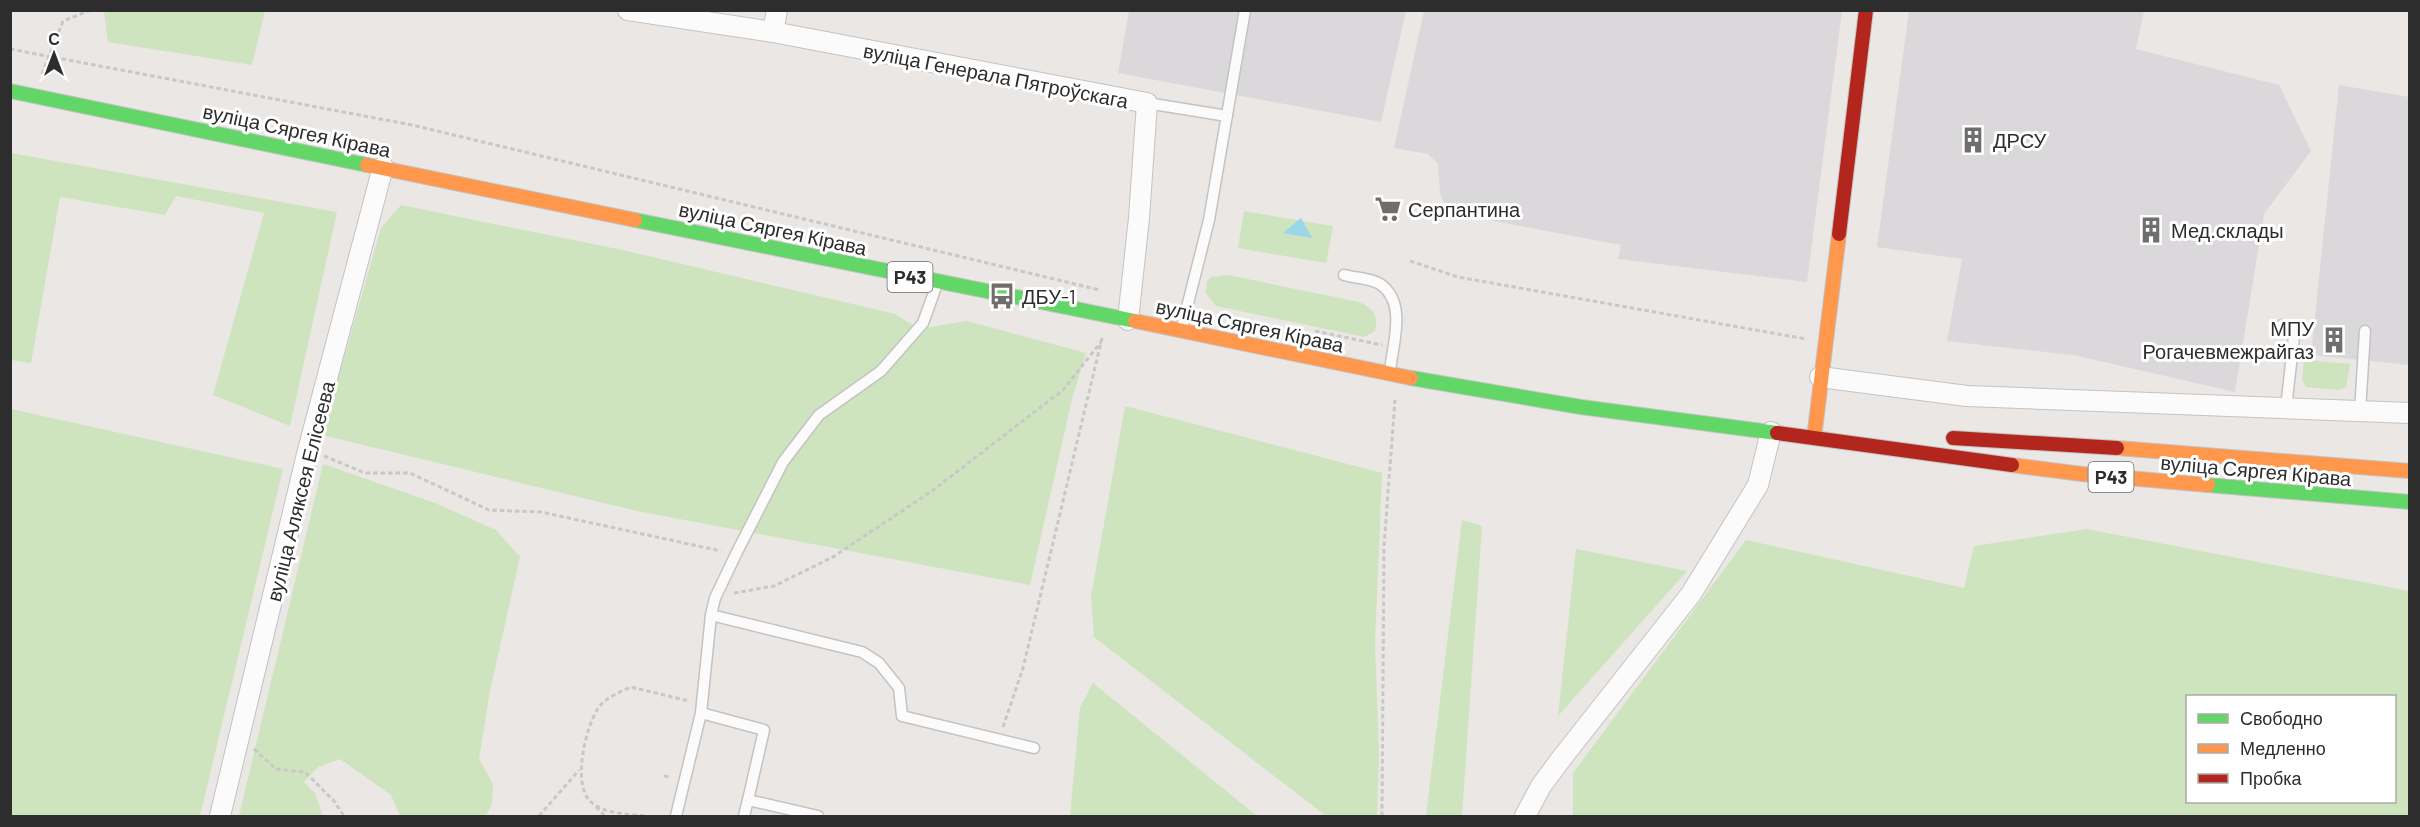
<svg xmlns="http://www.w3.org/2000/svg" width="2420" height="827" font-family="Barlow,sans-serif">
	<rect width="100%" height="100%" fill="#eae7e4"/>
	<g fill="#dbd8db">
		<path d="M1129,11H1406L1381,122L1118,73Z"/>
		<path d="M1424,11H1842L1807,282L1618,259L1621,245L1452,213L1444,203L1440,192L1438,164L1428,154L1394,148Z"/>
		<path d="M1909,11H2144L2136,49L2279,85L2311,151L2264,214L2235,392L2073,355L1947,341L1962,259L1877,247Z"/>
		<path d="M2339,85L2409,97V365L2311,355Z"/>
	</g>
	<g fill="#cee4be" fill-rule="evenodd">
		<path d="M104,11V10L265,11L252,65L108,42Z"/>
		<path d="M11,153L337,212L290,426L213,395L264,213L176,196L165,215L60,197L31,363L11,360Z"/>
		<path d="M401,205L627,251L895,314L919,329L967,321L1086,353L1072,399L1030,585L637,511L322,435L381,228Z"/>
		<path d="M1244,211L1333,226L1326,263L1238,248Z"/>
		<path d="M1228,275L1359,302C1373,308 1379,316 1375,331L1364,337L1216,306L1206,293L1207,281L1211,277Z"/>
		<path d="M2304,360L2350,364L2346,387L2339,390L2306,387L2302,380Z"/>
		<path d="M1125,406L1382,473L1375,643L1379,752L1377,816H1326L1094,637L1091,597Z"/>
		<path d="M11,409L283,469L200,816H11Z"/>
		<path d="M323,464L435,503L496,530L520,557L490,691L479,759L493,784L492,804L486,816H400L391,795L340,759L318,767L304,782L315,793L323,816H239Z"/>
		<path d="M1462,520L1482,526L1462,816H1426Z"/>
		<path d="M2087,529L2409,591V816H1573V773L1746,540L1964,588L1974,546ZM2188,696H2394V802H2188Z"/>
		<path d="M1576,549L1687,571L1558,716Z"/>
		<path d="M1093,683L1257,816H1070L1080,707Z"/>
	</g>
	<path fill="#9ad7e9" d="M1301,218L1312,238L1283,233Z"/>
	<g fill="none" stroke-linecap="round" stroke-linejoin="round">
		<g stroke="#c4c3c3" stroke-width="13">
			<g id="lane">
				<path d="M1147,103L1227,116"/>
				<path d="M1344,275C1354,278 1371,278 1380,284C1408,303 1392,345 1390,372"/>
				<path d="M2282,325L2295,328L2286,408"/>
				<path d="M1182,327L1209,220L1245,10"/>
				<path d="M2360,411L2365,331"/>
				<path d="M711,615L862,652L879,663L899,688L902,716L1034,748"/>
				<path d="M701,713L764,730L748,800L818,816"/>
				<path d="M676,816L701,713L711,615L715,598L736,554L783,462L819,415L881,371L923,323L937,284"/>
				<path d="M744,816L748,800"/>
			</g>
		</g>
		<g stroke="#c4c3c3" stroke-width="22">
			<g id="street">
				<path d="M628,10L773,32L1147,103L1139,218L1128,320"/>
				<path d="M773,32L777,10"/>
				<path d="M1820,377L1967,396L2410,413"/>
				<path d="M220,816L308,450L383,167"/>
				<path d="M1525,816L1541,786L1561,759L1691,594L1758,485L1771,432"/>
			</g>
		</g>
		<g stroke="#c4c3c3" stroke-width="16">
			<g id="fast">
				<path d="M10,91L367,165"/>
				<path d="M635,220L1135,321"/>
				<path d="M1411,378L1581,407L1777,433"/>
				<path d="M2208,485L2410,502"/>
			</g>
		</g>
		<g stroke="#c4c3c3" stroke-width="16">
			<g id="slow">
				<path d="M367,165L635,220"/>
				<path d="M1135,321L1411,378"/>
				<path d="M1814,438L1839,234"/>
				<path d="M2117,448L2410,471"/>
				<path d="M2012,465L2082,474L2208,485"/>
			</g>
		</g>
		<g stroke="#c4c3c3" stroke-width="16">
			<g id="jam">
				<path d="M1839,234L1866,10"/>
				<path d="M1777,433L2012,465"/>
				<path d="M1953,438L2117,448"/>
			</g>
		</g>
		<g stroke="#c8c8c8" stroke-width="3" stroke-dasharray="4.5 3" stroke-linecap="butt">
			<path d="M10,49L412,125L1100,290"/>
			<path d="M42,74L63,21L91,10"/>
			<path d="M1410,261L1458,277L1806,339"/>
			<path d="M1315,331L1382,345"/>
			<path d="M324,456L365,473H410L489,510L541,512L721,551"/>
			<path d="M734,593L774,586L833,557L932,491L1063,390L1101,342"/>
			<path d="M1003,727L1023,668L1102,338"/>
			<path d="M254,749L276,769L305,772L334,801L344,816"/>
			<path d="M664,776L671,777"/>
			<path d="M596,807L605,816"/>
			<path d="M539,816L579,770"/>
			<path d="M644,816C628,814 604,814 591,802C572,785 585,730 597,710C603,699 619,692 631,687L689,701"/>
			<path d="M1382,816L1384,546L1395,400"/>
		</g>
		<use href="#lane" stroke="#fcfbfb" stroke-width="10"/>
		<use href="#street" stroke="#fcfbfb" stroke-width="20"/>
		<use href="#fast" stroke="#63d668" stroke-width="14"/>
		<use href="#slow" stroke="#ff974d" stroke-width="14"/>
		<use href="#jam" stroke="#b3261e" stroke-width="14"/>
	</g>
	<defs>
		<g id="building-bare" transform="scale(2.07)"><path d="M-4-6H4V6H1V3H-1V6H-4ZM-2.5-4.3h1.7v1.8h-1.7ZM.8-4.3h1.7v1.8H.8ZM-2.5-1h1.7V.8h-1.7ZM.8-1h1.7V.8H.8Z" fill="#6f6e6d" stroke="#fff" stroke-width="2.5" paint-order="stroke"/></g>
		<g id="supermarket-bare" transform="scale(2.07)"><path d="M-6-5.5h2.5l.6 2H6L4.5 2H-2.5L-4.4-4H-6ZM-1.5 3.2a1.3 1.3 0 1 0 .1 0ZM3 3.2a1.3 1.3 0 1 0 .1 0Z" fill="#6f6e6d" stroke="#fff" stroke-width="2.5" paint-order="stroke"/></g>
		<g id="bus-bare" transform="scale(2.07)"><path d="M-5-6H5V4H4V6H2V4H-2V6H-4V4H-5ZM-3.5-4V0h7V-4ZM-3.5 1.2v1.5H-2V1.2ZM2 1.2v1.5H3.5V1.2Z" fill="#6f6e6d" stroke="#fff" stroke-width="2.5" paint-order="stroke"/></g>
	</defs>
	<g fill-rule="evenodd">
		<use href="#building-bare" x="1973" y="140"/>
		<use href="#supermarket-bare" x="1388" y="209"/>
		<use href="#building-bare" x="2151" y="230"/>
		<use href="#bus-bare" x="1002" y="296"/>
		<use href="#building-bare" x="2334" y="340"/>
	</g>
	<g text-anchor="middle" dominant-baseline="central" stroke-width="6" stroke-linejoin="round" paint-order="stroke">
		<g fill="#fff" stroke="#6c6c6c" stroke-width="1.5">
			<rect x="887.5" y="262" width="45" height="30" rx="4.5"/>
			<rect x="2088.5" y="462" width="45" height="30" rx="4.5"/>
		</g>
		<g font-size="18" font-weight="bold" fill="#2d2d2d">
			<text x="910" y="277">Р43</text>
			<text x="2111" y="477">Р43</text>
		</g>
		<g font-size="20" fill="#2d2d2d" stroke="#fff">
			<text transform="translate(996 75) rotate(11)">вуліца Генерала Пятроўскага</text>
			<text transform="translate(297 130) rotate(12)">вуліца Сяргея Кірава</text>
			<text transform="translate(773 228) rotate(12)">вуліца Сяргея Кірава</text>
			<text transform="translate(1250 325) rotate(12)">вуліца Сяргея Кірава</text>
			<text transform="translate(2256 470) rotate(5)">вуліца Сяргея Кірава</text>
			<text transform="translate(300 491) rotate(-76)">вуліца Аляксея Елісеева</text>
		</g>
		<g font-size="20" fill="#2d2d2d" stroke="#fff" text-anchor="start">
			<text x="1993" y="140">ДРСУ</text>
			<text x="1408" y="209">Серпантина</text>
			<text x="2171" y="230">Мед.склады</text>
			<text x="1022" y="296">ДБУ-1</text>
			<text x="2314" y="328" text-anchor="end">МПУ<tspan x="2314" dy="23">Рогачевмежрайгаз</tspan></text>
		</g>
	</g>
	<rect width="2420" height="827" fill="none" stroke="#2d2d2d" stroke-width="24"/>
	<rect x="2186" y="695" width="210" height="108" fill="#ffffff" stroke="#ababab" stroke-width="1.5"/>
	<rect x="2198" y="714" width="30" height="9" fill="#63d668" stroke="#ababab" stroke-width="1.5"/>
	<text x="2240" y="725" font-size="18" fill="#2d2d2d">Свободно</text>
	<rect x="2198" y="744" width="30" height="9" fill="#ff974d" stroke="#ababab" stroke-width="1.5"/>
	<text x="2240" y="755" font-size="18" fill="#2d2d2d">Медленно</text>
	<rect x="2198" y="774" width="30" height="9" fill="#b3261e" stroke="#ababab" stroke-width="1.5"/>
	<text x="2240" y="785" font-size="18" fill="#2d2d2d">Пробка</text>
	<g transform="translate(54 54)" stroke="#ffffff" stroke-width="4.5" paint-order="stroke">
	<path d="M0-4.5L10 22L0 15L-10 22Z" fill="#2d2d2d"/>
	<text y="-9" font-size="16" font-weight="bold" text-anchor="middle" fill="#2d2d2d">С</text>
	</g>
</svg>
